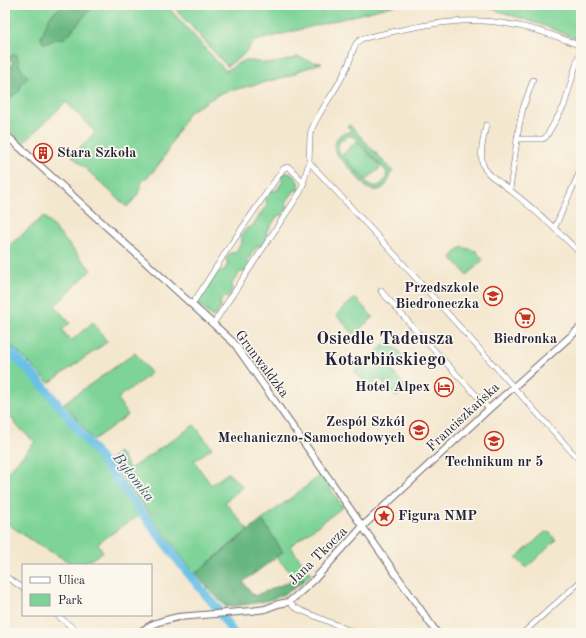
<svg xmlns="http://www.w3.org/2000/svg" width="586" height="638" font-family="'Old Standard TT',serif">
	<rect width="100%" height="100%" fill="#fbf7ec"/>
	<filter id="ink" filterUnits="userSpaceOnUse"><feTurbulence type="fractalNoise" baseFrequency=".025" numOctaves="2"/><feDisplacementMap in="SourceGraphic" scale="8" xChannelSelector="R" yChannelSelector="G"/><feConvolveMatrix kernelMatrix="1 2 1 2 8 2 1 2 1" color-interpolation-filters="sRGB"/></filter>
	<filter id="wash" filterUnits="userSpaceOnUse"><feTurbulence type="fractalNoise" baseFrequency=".012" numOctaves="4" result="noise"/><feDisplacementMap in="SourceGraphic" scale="16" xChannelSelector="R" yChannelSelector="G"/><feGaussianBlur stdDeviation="0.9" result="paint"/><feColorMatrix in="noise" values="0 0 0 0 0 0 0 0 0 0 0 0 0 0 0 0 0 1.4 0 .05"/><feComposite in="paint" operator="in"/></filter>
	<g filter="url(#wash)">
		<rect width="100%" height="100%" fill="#f4e7cf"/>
		<g fill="#7ed498" stroke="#507b6a" fill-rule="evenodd">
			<path d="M5,5H63L50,16L48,43L55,39L65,38L94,5H166L225,70H228L237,64L243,61H252L265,63H276L298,57L313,62L322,63L298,71L293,75L221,93L189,112L175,136L163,159L152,173L142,182L137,196L127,207L72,156L95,132L66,102L23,143L5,126V102L19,91L22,82L26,80L20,67L18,61L14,54L8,58L5,54Z"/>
			<path d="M172,5H396L255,41L241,57L227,66Z"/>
			<path d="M479,5H581V40L539,24Z"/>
			<path d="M350,125L393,172L390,173C389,187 378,195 366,187L335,152C334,140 338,132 352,132L348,127ZM348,136H352L356,138L385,170L387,173C386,178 385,181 381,184C378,187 374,187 370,184C363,181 351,165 346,159L366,180L381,167L357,141L342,155C334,147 339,140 348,136Z"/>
			<path d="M284,173C294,172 300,182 299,190H295L286,202L288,207L282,216L278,215L266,233L268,237L262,246H257L248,260L249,266L245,272H240L231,285L232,290L227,298L223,297L220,303L221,307L217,314L214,316H211L199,305L198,304L199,300L217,272H223L228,264L226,259L230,253H235L242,242L241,237L247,228L252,227L267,204L266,199L272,190L276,191L283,181L280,178L282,174Z"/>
			<path d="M44,216L91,270L55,306L70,323L62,330L71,341L93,322L107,342L49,383L5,339V249Z"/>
			<path d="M462,247L476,251L483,260L467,275L451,257Z"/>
			<path d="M355,298L373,317L354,334L336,315Z"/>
			<path d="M389,341L404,357L390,369L407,388L396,397L380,379L369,387L354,371Z"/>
			<path d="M135,353L151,373L139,383L121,395L118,400L128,415L93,440L64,403Z"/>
			<path d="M5,354L9,358L11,356L34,379L141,514L102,540L98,544L103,552L82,565H74L31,540L5,522V475L35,442L16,425L11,417L8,419L5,416Z"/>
			<path d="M194,425L212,448L194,461L211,485L228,473L243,487L225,502L248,530L195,574L109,460L119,452L130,469Z"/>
			<path d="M321,475L343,507L290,546L311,574L304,581V578L295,577L276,557L283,552L262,520Z"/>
			<path d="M547,532L550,533L556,540L527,567H525L516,558L544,533Z"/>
		</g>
		<g fill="#66b680" stroke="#446c5e">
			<path d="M63,5H94L65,38L55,39L48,43H43L41,37L50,16Z"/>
			<path d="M14,54L17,55L20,67L28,77L26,80L22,82L19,91L5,102V71L13,63L8,58Z"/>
			<path d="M262,520L283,552L243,582L254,596L286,583L295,577L304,578V581C278,602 258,603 226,607L195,574Z"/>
		</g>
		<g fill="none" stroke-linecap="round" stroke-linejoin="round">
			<g stroke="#69c1e6" stroke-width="1.5">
				<path d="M13,353L18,352"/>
				<path d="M19,368L22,363"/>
			</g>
			<path stroke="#69c1e6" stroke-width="9" d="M5,346L39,381L73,423L188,573L217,608L233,633"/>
		</g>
	</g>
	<g filter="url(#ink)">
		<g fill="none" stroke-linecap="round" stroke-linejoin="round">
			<g stroke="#6c676f" stroke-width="6">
				<g id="minor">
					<path d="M486,125C484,137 479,153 483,165C486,174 496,179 502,184C530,205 556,229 581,254"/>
					<path d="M517,139H543L546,137L564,106L581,48"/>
					<path d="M309,162L396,256L581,462"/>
					<path d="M510,189L519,126L523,108L533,80"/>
					<path d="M555,227L581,169"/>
					<path d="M381,291L421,336L489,409"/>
					<path d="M192,304L197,297L227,250L283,169L287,167H289L304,183"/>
					<path d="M213,324L301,191L309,162L310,136L311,131C321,106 341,86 350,60C354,50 353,42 364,38C393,32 422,24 451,22C495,17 541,29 581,46"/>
					<path d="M5,576L23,588"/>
					<path d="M289,602L294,607L300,610L356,633"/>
					<path d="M57,615L79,633"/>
					<path d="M523,633L581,581"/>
				</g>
			</g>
			<g stroke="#6c676f" stroke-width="8">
				<g id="tertiary">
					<path d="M5,134L234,343L437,633"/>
					<path d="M138,633L153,624L162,621L178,617L251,611L265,609L278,604L289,602L313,581L365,524L489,409L581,327"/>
				</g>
			</g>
			<use href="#minor" stroke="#fff" stroke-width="5"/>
			<use href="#tertiary" stroke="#fff" stroke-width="6"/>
		</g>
	</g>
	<defs>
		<g id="building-ring" transform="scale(1)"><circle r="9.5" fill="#fbf7ec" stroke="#c8321e" stroke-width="1.5"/><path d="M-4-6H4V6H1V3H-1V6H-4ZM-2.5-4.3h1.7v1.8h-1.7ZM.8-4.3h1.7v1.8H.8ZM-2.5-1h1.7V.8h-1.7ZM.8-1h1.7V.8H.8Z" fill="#c8321e"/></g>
		<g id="school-ring" transform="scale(1)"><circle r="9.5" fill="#fbf7ec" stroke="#c8321e" stroke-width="1.5"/><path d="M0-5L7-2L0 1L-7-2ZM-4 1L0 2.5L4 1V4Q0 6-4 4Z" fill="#c8321e"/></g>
		<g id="supermarket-ring" transform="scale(1)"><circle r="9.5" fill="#fbf7ec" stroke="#c8321e" stroke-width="1.5"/><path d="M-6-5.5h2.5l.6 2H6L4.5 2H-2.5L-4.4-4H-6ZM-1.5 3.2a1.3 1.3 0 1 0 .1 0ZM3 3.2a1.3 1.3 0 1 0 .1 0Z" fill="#c8321e"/></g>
		<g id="hotel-ring" transform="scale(1)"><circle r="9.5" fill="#fbf7ec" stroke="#c8321e" stroke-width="1.5"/><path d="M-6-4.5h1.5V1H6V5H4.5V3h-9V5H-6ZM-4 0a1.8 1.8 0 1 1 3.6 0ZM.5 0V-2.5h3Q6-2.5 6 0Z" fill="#c8321e"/></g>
		<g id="sight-ring" transform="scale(1)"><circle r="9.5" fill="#fbf7ec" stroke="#c8321e" stroke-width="1.5"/><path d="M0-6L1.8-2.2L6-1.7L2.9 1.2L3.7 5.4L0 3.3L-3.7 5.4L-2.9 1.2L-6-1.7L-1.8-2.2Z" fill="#c8321e"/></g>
	</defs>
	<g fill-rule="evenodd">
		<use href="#building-ring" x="43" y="153"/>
		<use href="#school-ring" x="493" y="296"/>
		<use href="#supermarket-ring" x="525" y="318"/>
		<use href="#hotel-ring" x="444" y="387"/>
		<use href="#school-ring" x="419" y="430"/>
		<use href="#school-ring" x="494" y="441"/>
		<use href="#sight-ring" x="384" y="516"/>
	</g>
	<g text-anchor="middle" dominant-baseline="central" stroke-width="3.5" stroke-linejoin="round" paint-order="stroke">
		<g font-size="14" font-weight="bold" fill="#22223b" stroke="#fbf7ec" text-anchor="end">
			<text x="57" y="153" text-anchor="start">Stara Szkoła</text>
			<text x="479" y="288">Przedszkole<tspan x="479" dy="16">Biedroneczka</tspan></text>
			<text x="525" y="339" text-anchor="middle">Biedronka</text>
			<text x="430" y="387">Hotel Alpex</text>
			<text x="405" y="422">Zespół Szkół<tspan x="405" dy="16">Mechaniczno-Samochodowych</tspan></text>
			<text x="494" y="462" text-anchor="middle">Technikum nr 5</text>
			<text x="398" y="516" text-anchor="start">Figura NMP</text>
		</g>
		<g font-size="14" fill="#22223b" stroke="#fbf7ec">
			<text transform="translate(262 364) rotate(53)">Grunwaldzka</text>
			<text transform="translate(463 417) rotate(-43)">Franciszkańska</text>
			<text transform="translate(318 556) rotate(-45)">Jana Tkocza</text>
		</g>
		<g font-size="15" font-style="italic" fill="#3b5a77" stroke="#fbf7ec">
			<text transform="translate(133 478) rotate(52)">Bytomka</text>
		</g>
		<g font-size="18" font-weight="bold" fill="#22223b" stroke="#fbf7ec">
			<text x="385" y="339">Osiedle Tadeusza<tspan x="385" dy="21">Kotarbińskiego</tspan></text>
		</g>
	</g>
	<rect width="586" height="638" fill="none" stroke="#fbf7ec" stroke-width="20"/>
	<rect x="22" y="564" width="130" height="52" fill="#fbf7ec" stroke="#a4a2a5"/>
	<rect x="30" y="577" width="20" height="6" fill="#ffffff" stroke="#a4a2a5"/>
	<text x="58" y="584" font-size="12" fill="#22223b">Ulica</text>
	<rect x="30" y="594" width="20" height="12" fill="#7ed498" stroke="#a4a2a5"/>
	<text x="58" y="604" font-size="12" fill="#22223b">Park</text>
</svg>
